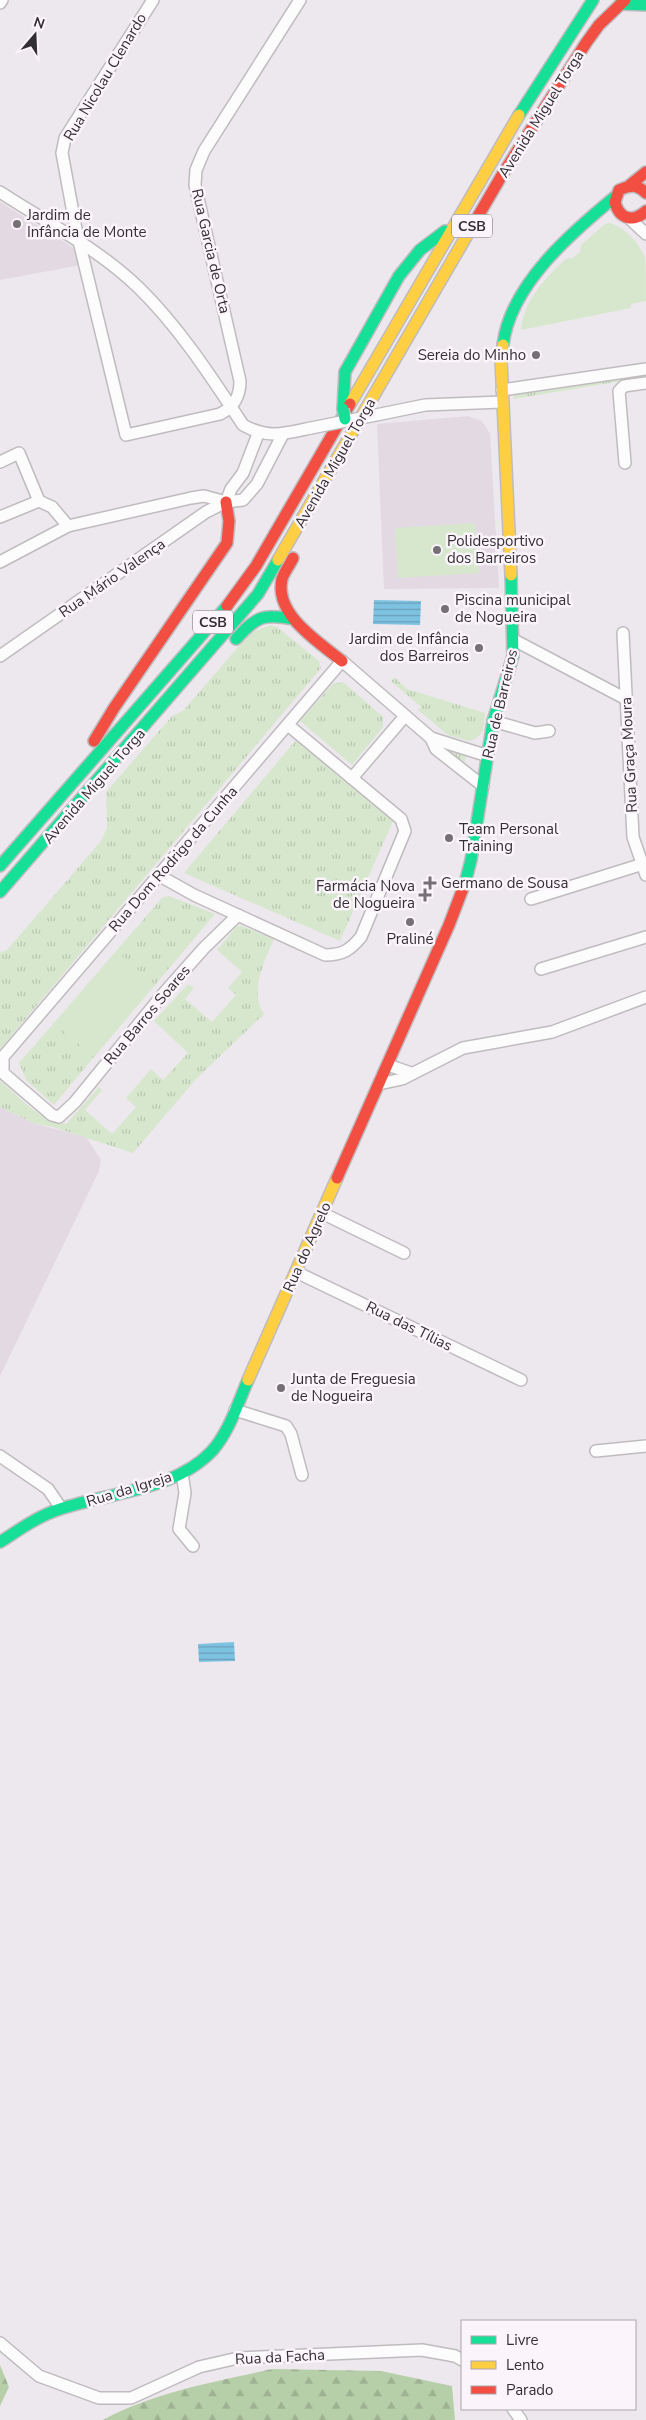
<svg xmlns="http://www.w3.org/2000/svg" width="646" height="2420" font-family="'Nunito Sans',sans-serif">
	<defs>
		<pattern id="grass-tufts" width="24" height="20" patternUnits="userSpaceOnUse" patternTransform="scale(1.25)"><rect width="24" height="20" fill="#d7e7ce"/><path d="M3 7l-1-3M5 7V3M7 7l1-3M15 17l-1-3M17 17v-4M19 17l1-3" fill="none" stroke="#b9c6b1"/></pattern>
		<pattern id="forest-firs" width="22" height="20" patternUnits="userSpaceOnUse" patternTransform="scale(1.25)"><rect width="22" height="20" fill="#b7cfa9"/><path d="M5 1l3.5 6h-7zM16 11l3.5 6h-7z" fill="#9eb292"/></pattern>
		<pattern id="water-rules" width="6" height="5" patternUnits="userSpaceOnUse" patternTransform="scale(1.25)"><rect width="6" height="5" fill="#7ec2e2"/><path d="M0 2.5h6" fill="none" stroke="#689eb8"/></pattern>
	</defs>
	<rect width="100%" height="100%" fill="#ede8ed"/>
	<g fill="#e3d9e2">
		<path d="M0,202L69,245L75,250L81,265L0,280Z"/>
		<path d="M468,416L482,421L490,434L499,588L384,589L377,424Z"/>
		<path d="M0,1107L36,1124L86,1137L101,1160L99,1171L0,1376Z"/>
	</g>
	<g fill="url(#grass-tufts)">
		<path d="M646,375V377L513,399L515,394Z"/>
		<path d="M270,625L277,627L319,661L321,668L0,1049V953L7,950L101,841L107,828L106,792L173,715L183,711L250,633Z"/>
		<path d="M394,677L407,689L485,713C484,726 484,738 469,741L448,735L418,710L421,707L391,681Z"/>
		<path d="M343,682L383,717V727L352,765L300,721L333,684Z"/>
		<path d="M296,740L393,821L340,941L184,873Z"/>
		<path d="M448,749L466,755L464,765L446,751Z"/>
		<path d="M169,896L215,914L155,985L116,951L163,897Z"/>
		<path d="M237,926H242L274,939C264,962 249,991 264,1014L196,1079L133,1153L53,1127L36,1124L0,1107V1081C20,1097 39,1121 66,1124L99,1087L102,1090L85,1110L112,1134L136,1107L126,1098L151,1069L163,1080L188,1053L154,1021L188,984L194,988L185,999L212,1022L236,995L228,988L242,972L217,950Z"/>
		<path d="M54,1023L94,1057L54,1105L26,1080L19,1063Z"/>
	</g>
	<g fill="url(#forest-firs)">
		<path d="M0,2365L9,2387L0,2406Z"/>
		<path d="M272,2369L381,2371L452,2386L455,2420H103C155,2392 215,2382 272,2369Z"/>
	</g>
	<g fill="#d7e7ce">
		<path d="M610,223C625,227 640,244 645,258C646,270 646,289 646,301L631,304V308L521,330C524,300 545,278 566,259L573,258L580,252L581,245L605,224Z"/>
		<path d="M475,523L479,573L398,578L395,528Z"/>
		<path d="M116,951L155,985L94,1057L54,1023Z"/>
	</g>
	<g fill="url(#water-rules)">
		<path d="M374,600L421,601L420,625L373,624Z"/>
		<path d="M234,1642L235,1661L199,1662L198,1644Z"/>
	</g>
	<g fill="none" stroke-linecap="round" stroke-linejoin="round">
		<g stroke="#bfbbbf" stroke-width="14">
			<g id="street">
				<path d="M153,0L65,138L62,153L76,229L126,435L220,414C234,407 240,397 240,381L195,185L196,170L204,151L300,0"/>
				<path d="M0,3L2,0"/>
				<path d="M0,192C46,222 99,249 139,288C179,327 212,378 243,425C268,439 283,434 311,428"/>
				<path d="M630,219L646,234"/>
				<path d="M502,390L646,369"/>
				<path d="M386,413L425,405L502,402"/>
				<path d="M0,462L19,453L39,501L52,507L68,526"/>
				<path d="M625,463L619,391L624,386L646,383"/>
				<path d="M226,502L231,489L243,473L258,434"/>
				<path d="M0,517L39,501"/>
				<path d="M0,562L68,526L191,498L204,496L226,502"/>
				<path d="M623,633L633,837L646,875"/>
				<path d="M514,640L626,699"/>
				<path d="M0,656L206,512L226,502L243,500L257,484L283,434"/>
				<path d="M493,721L535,733L549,731"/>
				<path d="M431,738L436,749L483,786"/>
				<path d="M352,778L405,716"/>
				<path d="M160,876L194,895L325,955C343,955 350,950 361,937L405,831L401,819L288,725"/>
				<path d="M531,899L643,864"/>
				<path d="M238,915L204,948L164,993L75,1102L59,1117L52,1115L3,1073V1057L342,661L431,738L488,756"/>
				<path d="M541,969L646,937"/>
				<path d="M388,1065L411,1073"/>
				<path d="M379,1084L402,1079L463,1048L552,1032L646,997"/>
				<path d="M322,1213L404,1253"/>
				<path d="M296,1272L521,1380"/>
				<path d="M235,1410L286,1426L291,1434L302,1475"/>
				<path d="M596,1451L646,1446"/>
				<path d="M0,1456L48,1489L61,1508"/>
				<path d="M182,1473L185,1493L179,1529L193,1546"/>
				<path d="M0,2343L39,2376L99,2398H131L199,2367L238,2358L422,2350L455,2356L462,2360"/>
				<path d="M513,2409L521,2420"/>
			</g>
		</g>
		<g stroke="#bfbbbf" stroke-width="14">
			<g id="fast">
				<path d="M620,4L646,5"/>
				<path d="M519,115L593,0"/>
				<path d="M503,345C510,285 572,232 616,196"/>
				<path d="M343,409L345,372L399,276L420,250L445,231"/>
				<path d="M236,639C256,617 263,613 293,619"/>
				<path d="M0,866L227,606"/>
				<path d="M465,883L471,860L493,721L513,656L511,575"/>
				<path d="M0,892L258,594L278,560"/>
				<path d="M0,1542C19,1530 38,1516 60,1509C110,1492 174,1491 212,1451C229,1432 238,1403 248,1380"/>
			</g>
		</g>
		<g stroke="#bfbbbf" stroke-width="14">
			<g id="slow">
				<path d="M503,345L501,360L511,575"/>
				<path d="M350,404L519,115"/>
				<path d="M278,560L470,230"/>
				<path d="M248,1380L337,1178"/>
			</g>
		</g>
		<g stroke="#bfbbbf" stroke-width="14">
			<g id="jam">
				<path d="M630,185L646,172"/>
				<path d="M646,193C637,184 630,185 619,190L615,202C619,219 633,223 646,211"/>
				<path d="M470,230L502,175L586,43L599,25L625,0"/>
				<path d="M293,558C290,565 284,572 282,579C274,615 319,642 342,661"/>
				<path d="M227,606L256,566L350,404"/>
				<path d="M94,741L114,708L227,543L229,521L226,502"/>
				<path d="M337,1178L449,925L465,883"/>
			</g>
		</g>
		<use href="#street" stroke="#fcfcfc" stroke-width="11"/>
		<use href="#fast" stroke="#16e098" stroke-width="11"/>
		<use href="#slow" stroke="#ffcf43" stroke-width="11"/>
		<use href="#jam" stroke="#f24e42" stroke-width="11"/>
		<g stroke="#bfbbbf" stroke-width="14" stroke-linecap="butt">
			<path id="street-bridge" d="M311,428L386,413"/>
		</g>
		<g stroke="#bfbbbf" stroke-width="14" stroke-linecap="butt">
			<path id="fast-bridge" d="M343,409L345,419"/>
		</g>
		<use href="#street-bridge" stroke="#fcfcfc" stroke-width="11"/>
		<use href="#fast-bridge" stroke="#16e098" stroke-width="11"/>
	</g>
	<g fill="#747074" stroke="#fbf4fb" stroke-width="2">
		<circle cx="17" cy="224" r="5"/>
		<circle cx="536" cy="355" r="5"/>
		<circle cx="437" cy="550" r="5"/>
		<circle cx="445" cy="609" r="5"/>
		<circle cx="479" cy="648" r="5"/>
		<circle cx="449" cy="838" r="5"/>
		<path d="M427.5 875.5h5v5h5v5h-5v5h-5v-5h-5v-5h5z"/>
		<path d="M422.5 887.5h5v5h5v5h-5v5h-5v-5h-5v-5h5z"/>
		<circle cx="410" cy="922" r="5"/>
		<circle cx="281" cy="1388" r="5"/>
	</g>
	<g text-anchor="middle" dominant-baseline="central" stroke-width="5" stroke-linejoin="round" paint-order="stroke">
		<g fill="#fbf4fb" stroke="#6f6b6f" stroke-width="1">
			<rect x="452" y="214.5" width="40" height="23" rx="4"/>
			<rect x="193" y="610.5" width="40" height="23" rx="4"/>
		</g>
		<g font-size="14" font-weight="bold" fill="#333033">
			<text x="472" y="226">CSB</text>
			<text x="213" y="622">CSB</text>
		</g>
		<g font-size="15" fill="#333033" stroke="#fbf4fb">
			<text transform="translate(105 77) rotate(-59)">Rua Nicolau Clenardo</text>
			<text transform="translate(541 114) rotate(-58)">Avenida Miguel Torga</text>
			<text transform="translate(211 251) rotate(77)">Rua Garcia de Orta</text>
			<text transform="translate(335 463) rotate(-60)">Avenida Miguel Torga</text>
			<text transform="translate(112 578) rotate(-35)">Rua Mário Valença</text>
			<text transform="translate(500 704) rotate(-77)">Rua de Barreiros</text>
			<text transform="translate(629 755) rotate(-93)">Rua Graça Moura</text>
			<text transform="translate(94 786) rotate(-49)">Avenida Miguel Torga</text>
			<text transform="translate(173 859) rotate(-49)">Rua Dom Rodrigo da Cunha</text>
			<text transform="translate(147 1015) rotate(-50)">Rua Barros Soares</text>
			<text transform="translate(307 1247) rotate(-66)">Rua do Agrelo</text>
			<text transform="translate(409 1326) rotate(26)">Rua das Tílias</text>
			<text transform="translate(129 1489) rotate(-17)">Rua da Igreja</text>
			<text transform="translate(280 2357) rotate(-3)">Rua da Facha</text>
		</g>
		<g font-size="15" fill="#333033" stroke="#fbf4fb" text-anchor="start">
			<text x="27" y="215">Jardim de<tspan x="27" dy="17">Infância de Monte</tspan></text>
			<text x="526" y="355" text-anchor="end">Sereia do Minho</text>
			<text x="447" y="541">Polidesportivo<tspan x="447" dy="17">dos Barreiros</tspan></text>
			<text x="455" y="600">Piscina municipal<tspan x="455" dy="17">de Nogueira</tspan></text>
			<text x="469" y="639" text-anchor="end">Jardim de Infância<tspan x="469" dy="17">dos Barreiros</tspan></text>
			<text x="459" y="829">Team Personal<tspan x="459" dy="17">Training</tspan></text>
			<text x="441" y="883">Germano de Sousa</text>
			<text x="415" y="886" text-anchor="end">Farmácia Nova<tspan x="415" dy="17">de Nogueira</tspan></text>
			<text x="410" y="939" text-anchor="middle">Praliné</text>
			<text x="291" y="1379">Junta de Freguesia<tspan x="291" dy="17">de Nogueira</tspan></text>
		</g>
	</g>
	<rect x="461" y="2320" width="175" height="90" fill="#fbf4fb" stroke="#aba6ab"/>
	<rect x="471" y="2336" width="25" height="8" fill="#16e098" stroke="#aba6ab"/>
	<text x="506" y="2345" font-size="15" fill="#333033">Livre</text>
	<rect x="471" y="2361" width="25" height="8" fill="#ffcf43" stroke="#aba6ab"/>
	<text x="506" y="2370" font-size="15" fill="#333033">Lento</text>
	<rect x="471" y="2386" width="25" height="8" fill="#f24e42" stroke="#aba6ab"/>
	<text x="506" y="2395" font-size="15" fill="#333033">Parado</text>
	<g transform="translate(35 35) rotate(19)" stroke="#fbf4fb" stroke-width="4" paint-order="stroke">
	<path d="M0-4L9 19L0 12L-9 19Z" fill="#333033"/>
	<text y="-8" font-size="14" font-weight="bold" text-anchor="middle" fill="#333033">N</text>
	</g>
</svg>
